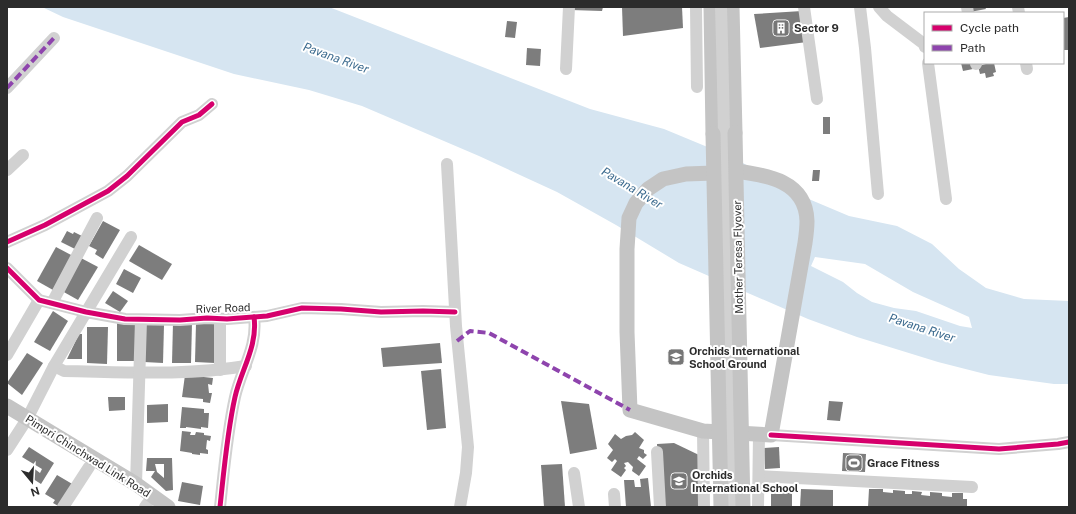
<svg xmlns="http://www.w3.org/2000/svg" width="1076" height="514" font-family="'Public Sans',sans-serif">
	<rect width="100%" height="100%" fill="#fff"/>
	<path fill="#d6e5f1" fill-rule="evenodd" d="M42,7H329L590,109L664,129L734,158L804,197L849,216L897,226L932,244L959,269L986,288L1024,299L1069,301V384H1054L989,375L938,362L857,337L808,319L679,263L616,225L557,192L479,156L362,106L309,90L234,74L63,17ZM815,257L865,264L913,292L969,317L972,328L960,326L916,311L894,308L872,302L857,293L843,282L811,266Z"/>
	<g fill="#7d7d7d" fill-rule="evenodd">
		<path d="M571,7H603L602,11L571,10Z"/>
		<path d="M622,7H682L683,28L623,36Z"/>
		<path d="M969,7H985L986,9L970,12Z"/>
		<path d="M802,11L807,42L760,48L754,14Z"/>
		<path d="M1069,17V50H1063V18Z"/>
		<path d="M507,21L517,22L515,38L505,37Z"/>
		<path d="M527,48L541,49L540,66L526,65Z"/>
		<path d="M961,63H972L973,69L963,71Z"/>
		<path d="M990,63H994L996,72L993,73L994,76L986,78L985,73L980,74L978,66Z"/>
		<rect x="823" y="117" width="7" height="17"/>
		<path d="M813,170H820L819,181H812Z"/>
		<path d="M103,221L120,230L103,259L95,254L97,250L89,246Z"/>
		<path d="M67,231L73,234L74,232L84,237L77,250L61,242Z"/>
		<path d="M139,245L172,264L162,280L129,261Z"/>
		<path d="M56,247L73,256L53,290L37,281Z"/>
		<path d="M81,258L98,267L78,300L62,291Z"/>
		<path d="M124,269L141,278L133,293L116,284Z"/>
		<path d="M113,291L128,301L120,312L105,303Z"/>
		<path d="M53,311L68,321L50,351L34,342Z"/>
		<rect x="117" y="323" width="19" height="38"/>
		<path d="M173,323H192L191,363H172Z"/>
		<path d="M196,323H216L215,363L195,362Z"/>
		<path d="M145,324L164,325L163,363L144,362Z"/>
		<path d="M87,327H108L107,364L87,363Z"/>
		<path d="M79,334H82V359H67Z"/>
		<path d="M440,343L442,363L383,367L381,348Z"/>
		<path d="M27,353L43,363L22,395L7,383Z"/>
		<path d="M441,369L446,428L427,430L421,371Z"/>
		<path d="M185,375L213,378L212,385L208,384L209,393H212L210,403L203,402V399L182,397Z"/>
		<path d="M108,397H125V410L109,411Z"/>
		<path d="M561,401L589,404L597,449L570,454Z"/>
		<path d="M829,401L843,402L840,421L827,420Z"/>
		<path d="M168,404V422L147,423V405Z"/>
		<path d="M182,407L204,409V413H209L208,428L201,427V429L186,427V428H180Z"/>
		<path d="M182,431L191,432L190,435H195L196,432L204,433V435L211,436L210,441L207,440L206,449L208,450V454L200,453V455L192,454V453L180,451Z"/>
		<path d="M635,432L644,440L639,448L644,450V453L647,455L643,459L639,456L637,459L646,466L639,476L632,471L633,467L628,462L624,463L626,466L624,468L626,470L621,477L611,470L617,461L615,459L612,462L607,458L613,450L608,444L615,434L621,439L626,436L632,435Z"/>
		<path d="M674,443L699,455V507H661L657,444Z"/>
		<path d="M29,447L54,463L41,484L27,475L32,467L40,473L42,469L22,457Z"/>
		<path d="M779,447L780,468L765,469L764,448Z"/>
		<path d="M843,453L866,454L865,472L842,471Z"/>
		<path d="M147,458H172L173,490L166,491L151,477L155,471H146ZM155,464H164V478L157,472Z"/>
		<path d="M562,464L565,507H544L541,465Z"/>
		<path d="M57,475L74,485L60,507L53,503L55,500L45,494Z"/>
		<path d="M648,478L651,507H626L624,480H634L635,487H641L640,479Z"/>
		<path d="M182,482L203,486L200,505L178,501Z"/>
		<path d="M801,489L833,490V507H800Z"/>
		<path d="M869,489H883V492L893,493V490L905,491V494H912V491L922,492L921,495L930,496V492L942,493V496L952,497V493H963V499H967V507H868Z"/>
		<rect x="771" y="490" width="21" height="17"/>
	</g>
	<g fill="none" stroke-linecap="round" stroke-linejoin="round">
		<g stroke="#d1d1d1" stroke-width="12">
			<path d="M696,7L697,87"/>
			<path d="M804,7L817,99"/>
			<path d="M860,7L865,48L878,194"/>
			<path d="M879,7L887,16L924,44L925,47"/>
			<path d="M967,7L968,13"/>
			<path d="M1018,7L1019,13"/>
			<path d="M928,63L946,199"/>
			<path d="M976,63V64"/>
			<path d="M1026,63L1027,69"/>
			<path d="M566,69L569,7"/>
			<path d="M7,88L54,38"/>
			<path d="M447,164L456,326L468,447L466,473L460,507"/>
			<path d="M7,170L23,155"/>
			<path d="M7,242L45,225L108,191L127,176L182,122L199,115L212,104"/>
			<path d="M7,268L39,300L86,312L125,319L180,320L207,318L227,319L267,316L302,308L341,309L381,312L423,311L455,312"/>
			<path d="M52,303L97,218"/>
			<path d="M7,355L39,300"/>
			<path d="M54,366L64,371C125,372 186,376 246,366"/>
			<path d="M220,370V319"/>
			<path d="M703,431L704,507"/>
			<path d="M771,435L999,449L1058,444L1069,442"/>
			<path d="M7,450L27,419L54,366L131,237"/>
			<path d="M657,452L660,507"/>
			<path d="M574,473L579,507"/>
			<path d="M759,476L972,487"/>
			<path d="M136,484L141,320"/>
			<path d="M614,494L615,507"/>
			<path d="M63,507L89,467"/>
			<path d="M145,507L147,504"/>
			<path d="M220,507C224,470 227,433 235,397C241,370 258,346 254,317"/>
			<path d="M758,507L759,435"/>
		</g>
		<g stroke="#c4c4c4" stroke-width="15">
			<path d="M711,7L713,134"/>
			<path d="M732,7L735,133"/>
			<path d="M714,173L686,174L663,179L648,189L636,203L629,218L627,249V332L630,410L703,431L771,435L805,243C806,236 807,228 807,221C806,181 767,175 736,171"/>
			<path d="M7,406L136,484L168,507"/>
		</g>
		<path stroke="#d1d1d1" stroke-width="12" d="M721,7C726,174 726,340 734,507"/>
		<g stroke="#c4c4c4" stroke-width="15">
			<path d="M735,133L743,507"/>
			<path d="M713,134L721,507"/>
		</g>
		<g stroke="#8e44ad" stroke-width="4" stroke-dasharray="8 4" stroke-linecap="butt">
			<path d="M7,88L54,38"/>
			<path d="M457,341L470,331L489,333L630,410"/>
		</g>
		<g stroke="#fff" stroke-width="8">
			<g id="cycleway">
				<path d="M7,242L45,225L108,191L127,176L182,122L199,115L212,104"/>
				<path d="M7,268L39,300L86,312L125,319L180,320L207,318L227,319L267,316L302,308L341,309L381,312L423,311L455,312"/>
				<path d="M771,435L999,449L1058,444L1069,442"/>
				<path d="M220,507C224,470 227,433 235,397C241,370 258,346 254,317"/>
			</g>
		</g>
		<use href="#cycleway" stroke="#d6006c" stroke-width="5"/>
	</g>
	<defs>
		<g id="building-square" transform="scale(0.9)"><rect x="-9" y="-9" width="18" height="18" rx="4" fill="#767676" stroke="#fff"/><path d="M-4-6H4V6H1V3H-1V6H-4ZM-2.5-4.3h1.7v1.8h-1.7ZM.8-4.3h1.7v1.8H.8ZM-2.5-1h1.7V.8h-1.7ZM.8-1h1.7V.8H.8Z" fill="#fff"/></g>
		<g id="school-square" transform="scale(0.9)"><rect x="-9" y="-9" width="18" height="18" rx="4" fill="#767676" stroke="#fff"/><path d="M0-5L7-2L0 1L-7-2ZM-4 1L0 2.5L4 1V4Q0 6-4 4Z" fill="#fff"/></g>
		<g id="stadium-square" transform="scale(0.9)"><rect x="-9" y="-9" width="18" height="18" rx="4" fill="#767676" stroke="#fff"/><path d="M0-5a6.5 5 0 1 0 0 10a6.5 5 0 1 0 0-10ZM-3.5-1.8h7v3.6h-7Z" fill="#fff"/></g>
	</defs>
	<g fill-rule="evenodd">
		<use href="#building-square" x="781" y="28"/>
		<use href="#school-square" x="676" y="357"/>
		<use href="#stadium-square" x="854" y="463"/>
		<use href="#school-square" x="679" y="481"/>
	</g>
	<g text-anchor="middle" dominant-baseline="central" stroke-width="4" stroke-linejoin="round" paint-order="stroke">
		<g font-size="11" font-weight="bold" fill="#2c2c2c" stroke="#fff" text-anchor="start">
			<text x="794" y="28">Sector 9</text>
			<text x="689" y="351">Orchids International<tspan x="689" dy="13">School Ground</tspan></text>
			<text x="867" y="463">Grace Fitness</text>
			<text x="692" y="475">Orchids<tspan x="692" dy="13">International School</tspan></text>
		</g>
		<g font-size="11" fill="#2c2c2c" stroke="#fff">
			<text transform="translate(738 257) rotate(-91)">Mother Teresa Flyover</text>
			<text transform="translate(223 308) rotate(-2)">River Road</text>
			<text transform="translate(88 456) rotate(32)">Pimpri Chinchwad Link Road</text>
		</g>
		<g font-size="12" font-style="italic" fill="#3b6a8e" stroke="#fff">
			<text transform="translate(336 58) rotate(20)">Pavana River</text>
			<text transform="translate(632 188) rotate(31)">Pavana River</text>
			<text transform="translate(922 328) rotate(18)">Pavana River</text>
		</g>
	</g>
	<rect width="1076" height="514" fill="none" stroke="#2c2c2c" stroke-width="16"/>
	<rect x="924" y="12" width="140" height="52" fill="#ffffff" stroke="#ababab"/>
	<rect x="932" y="25" width="20" height="6" fill="#d6006c" stroke="#ababab"/>
	<text x="960" y="32" font-size="12" fill="#2c2c2c">Cycle path</text>
	<rect x="932" y="45" width="20" height="6" fill="#8e44ad" stroke="#ababab"/>
	<text x="960" y="52" font-size="12" fill="#2c2c2c">Path</text>
	<g transform="translate(32 482) rotate(162)" stroke="#ffffff" stroke-width="3" paint-order="stroke">
	<path d="M0-3L7 15L0 10L-7 15Z" fill="#2c2c2c"/>
	<text y="-6" font-size="11" font-weight="bold" text-anchor="middle" fill="#2c2c2c">N</text>
	</g>
</svg>
